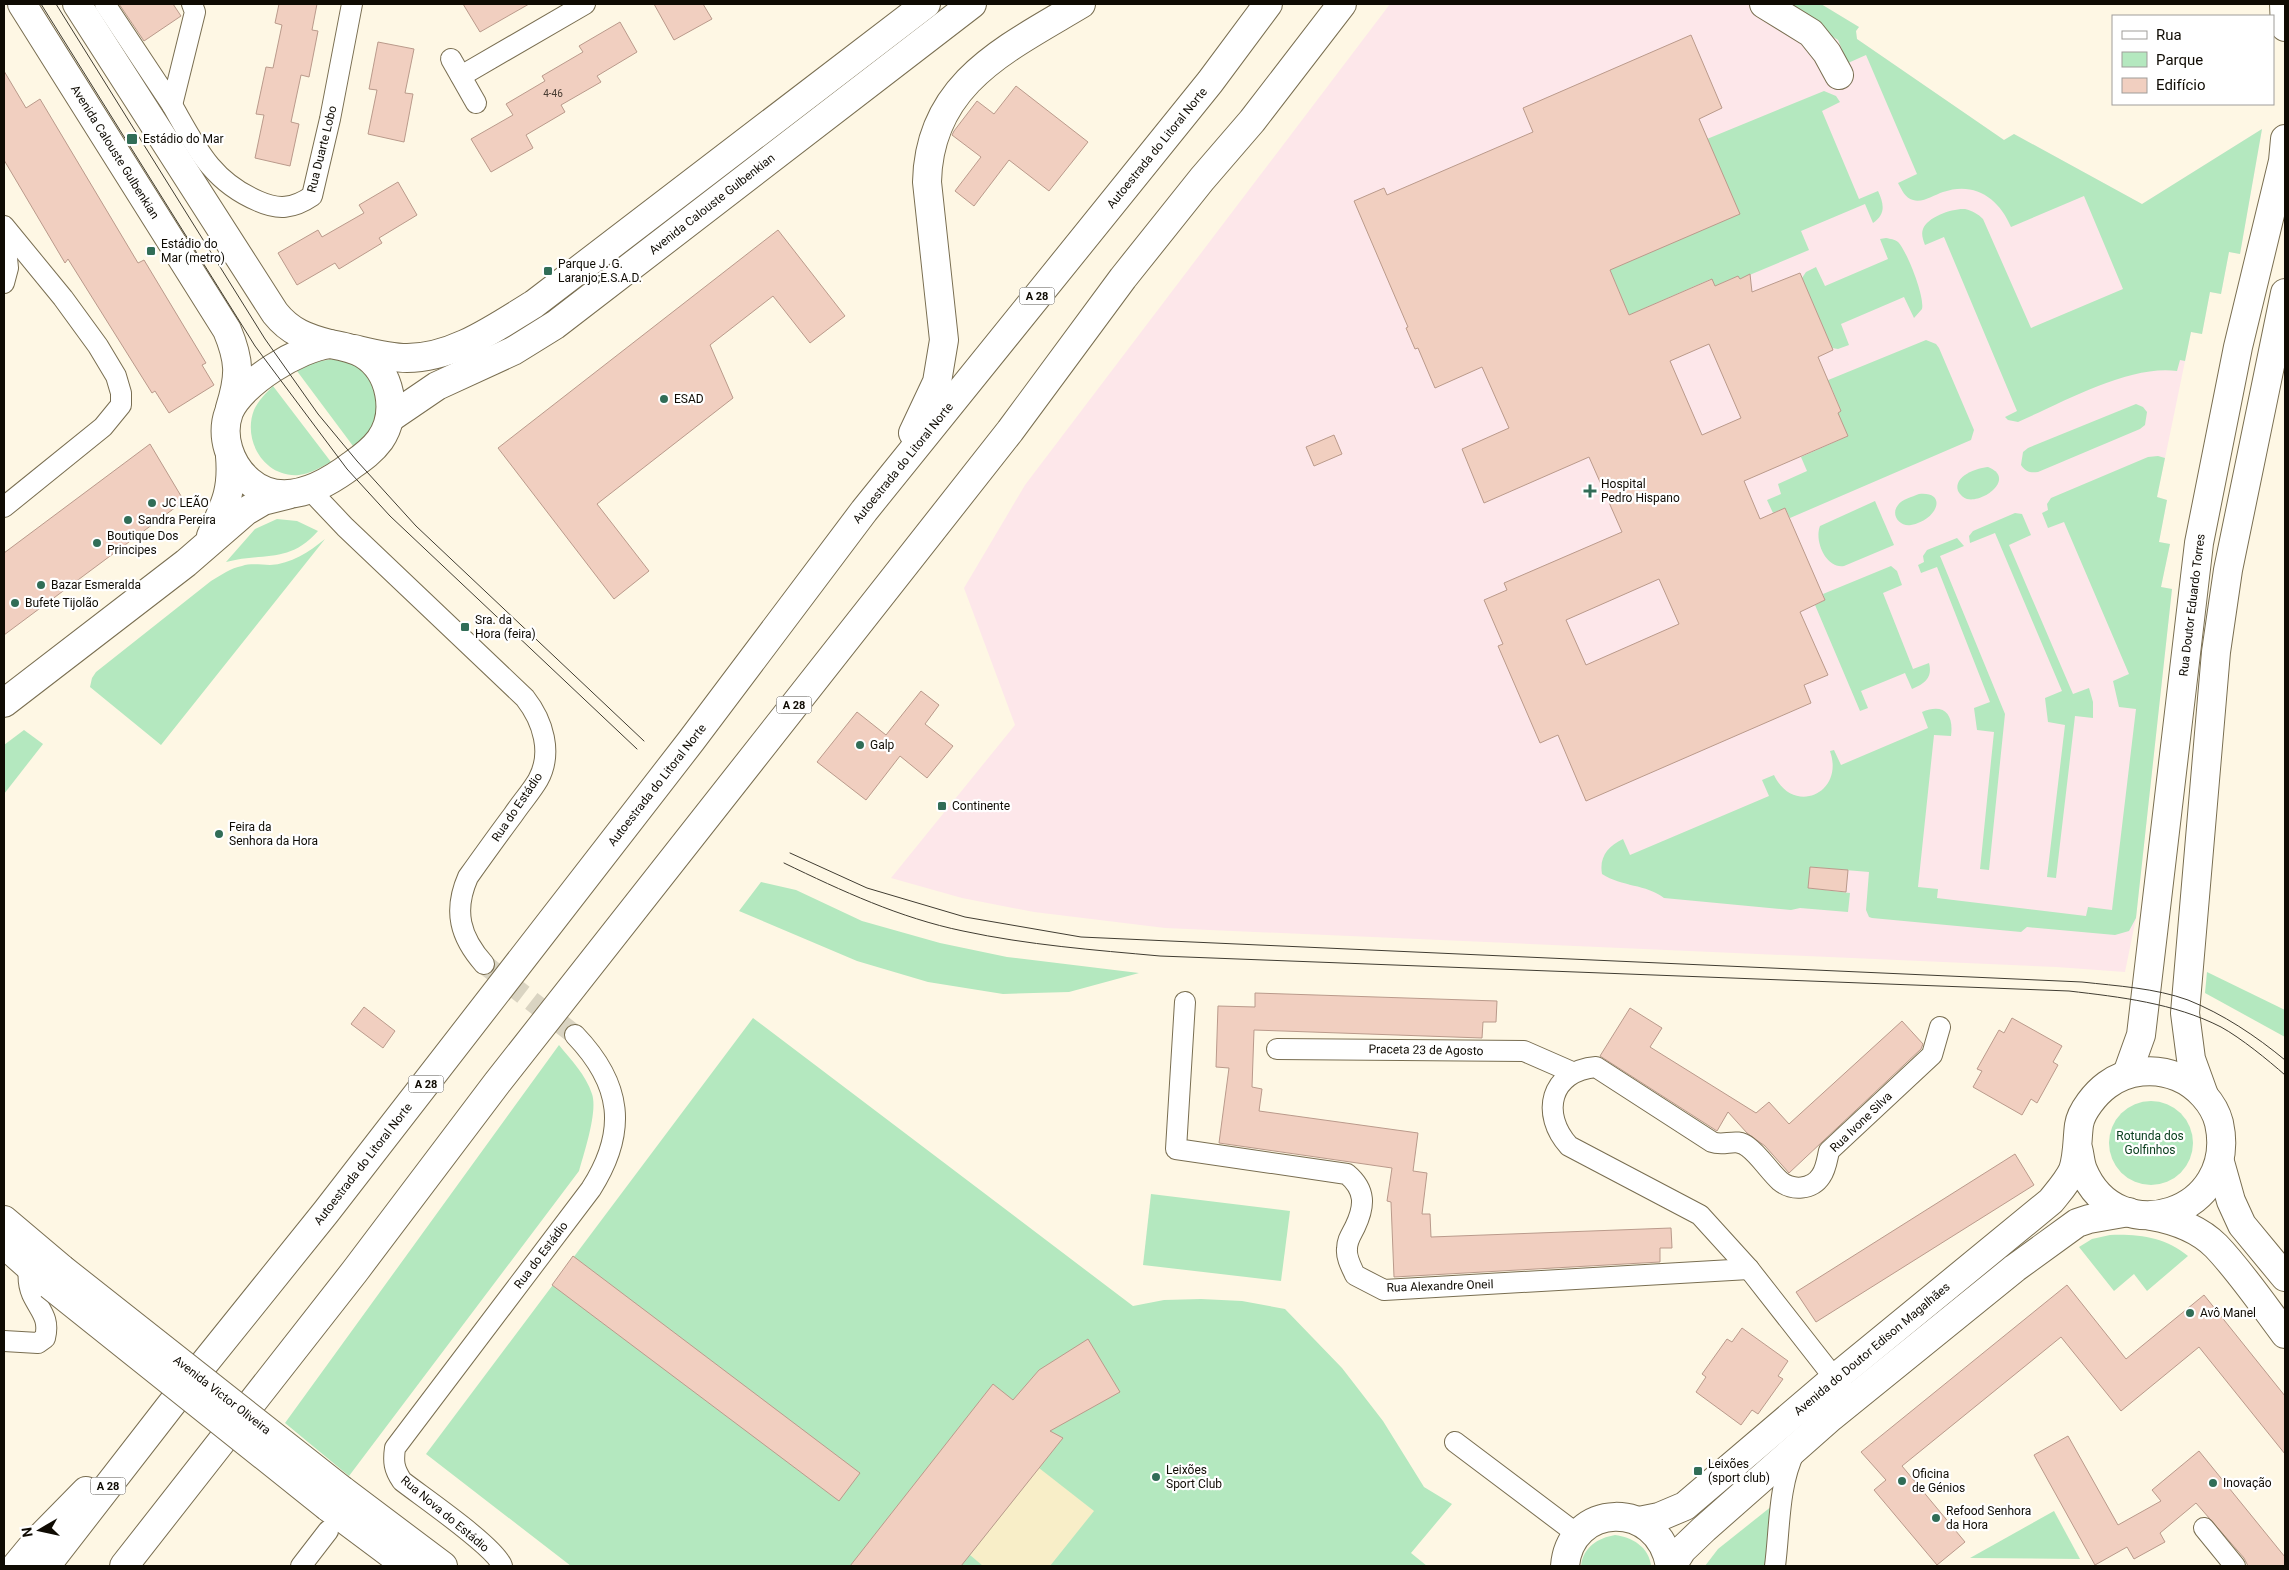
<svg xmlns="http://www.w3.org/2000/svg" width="2289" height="1570" font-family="Roboto,sans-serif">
	<rect width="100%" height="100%" fill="#fef7e4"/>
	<path fill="#fde7ea" d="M1390,4H1821L1859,27L1856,31L1857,39L2004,140L2014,134L2142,204L2262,129L2240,254L2229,252L2221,294L2210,292L2202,334L2191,332L2157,497L2167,500L2159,542L2170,544L2161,587L2172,589L2136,918L2125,972L2056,967L1165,928L1034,912L962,898L891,878L1015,725L964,588L1025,485Z"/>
	<g fill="#b4e8bf">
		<path d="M1789,4H1821L1859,27L1856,31L1857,39L2004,140L2014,134L2142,204L2262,129L2240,254L2229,252L2221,294L2210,292L2202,334L2191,332L2185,361L2180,360L2177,371C2131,364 2061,403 2018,422L2008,420L2005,417L2017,411L1944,237L1925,245C1923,240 1921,234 1923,229C1927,217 1953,208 1965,209C1973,211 1978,214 1983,219L2031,328L2123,289L2084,196L2011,227C1999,198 1974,181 1943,192C1934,195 1923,203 1913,200C1905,198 1902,190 1898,183L1917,174L1866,55L1848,63L1838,40L1792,11Z"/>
		<path d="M1824,91L1836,96L1840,102L1822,111L1859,199L1878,191C1884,204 1886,214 1873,223L1865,204L1801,231L1809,250L1740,279L1738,276L1715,286L1711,279L1629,315L1610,270L1709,143L1707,139Z"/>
		<path d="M1886,238C1891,239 1894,239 1898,242C1907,251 1925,297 1922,309L1914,318L1904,297L1841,324L1849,345L1838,349L1832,348L1802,278L1806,272L1816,267L1825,286L1888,259L1880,239Z"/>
		<path d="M1926,340L1936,344L1939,348L1974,430L1971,440L1790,518L1785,508L1773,513L1767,500L1781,494L1778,484L1807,471L1801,457L1848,436L1841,422L1835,414L1841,411L1832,389L1816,385Z"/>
		<path d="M333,359C361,362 382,382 379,412C378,425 363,439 353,446L297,371L315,362Z"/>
		<path d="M273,386L331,462C321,467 310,474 299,475C265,478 242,441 254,410C258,401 266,393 273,386Z"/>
		<path d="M2136,404L2143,407L2147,412L2145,425L2140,429L2038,472C2030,473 2026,472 2021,465L2023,452L2028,448Z"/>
		<path d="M2158,456L2165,458L2157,497L2167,500L2159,542L2170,544L2161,587L2172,589L2136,918L2129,931L2115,935L2027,927L2021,932L1872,918L1869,917L1866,910L1869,872L1810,867L1809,888L1850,893L1848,912L1800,908L1791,910L1664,898C1646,884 1622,887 1602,874C1599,857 1608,846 1623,839L1630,855L1769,796L1762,780L1774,775C1793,816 1845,794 1830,751L1834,750L1841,765L1928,728L1922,712C1944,703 1954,714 1951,736L1934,735L1918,887L1938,889L1937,898L2086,916L2088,907L2112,910L2136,709L2119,707L2113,681L2129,674L2064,522L2048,528L2042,513L2048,510L2047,504L2051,498L2148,457Z"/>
		<path d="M1988,467C2016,478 1984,503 1967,499C1964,498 1960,495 1958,491C1953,476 1977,468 1988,467Z"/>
		<path d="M1919,494C1948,491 1938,520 1911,525C1900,527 1890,515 1898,505C1902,499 1912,497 1919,494Z"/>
		<path d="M1875,501L1894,545L1844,566C1826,569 1814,541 1820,526Z"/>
		<path d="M2015,513L2022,514L2031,535L2009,545L2073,694L2089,688L2093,702V718L2075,716L2056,878L2047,877L2065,725L2048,722L2045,698L2062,691L1995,533L1970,543L1969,536L1973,531Z"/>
		<path d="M277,519L297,521L318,531C289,564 264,552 226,562L255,529Z"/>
		<path d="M1957,538L1964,546L1940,556L2005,714L1989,870L1980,869L1994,732L1977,730L1974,708L1990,702L1937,567L1921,573L1918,565L1924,562L1923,556L1927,550Z"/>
		<path d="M325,539L161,745L90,687L92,678L96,672L211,581C221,575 231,568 242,566C251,563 261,565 270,565C291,564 309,552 325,539Z"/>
		<path d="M1891,566L1897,571L1902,585L1883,593L1913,669L1929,663C1933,678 1924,684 1912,689L1905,673L1861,691L1868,708L1860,711L1815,605L1825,600L1823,594Z"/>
		<path d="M24,730L43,744L4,794V745Z"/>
		<path d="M761,882L796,890L862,921L940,943L1007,957L1139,973L1069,992L1003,994L928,982L857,961L739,911Z"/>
		<path d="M2207,972L2285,1010V1037L2205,993Z"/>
		<path d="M753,1018L1133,1306L1164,1300L1201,1299L1242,1301L1285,1309L1342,1368L1383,1421L1424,1487L1452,1504L1411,1553L1427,1566H571L426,1454Z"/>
		<path d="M559,1045C571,1060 586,1075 592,1094C598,1111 584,1153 579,1171L349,1476L285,1423Z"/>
		<circle cx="2151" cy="1143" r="42"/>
		<path d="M1151,1194L1290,1211L1281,1281L1143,1265Z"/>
		<path d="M2110,1235C2139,1234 2165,1237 2188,1256L2147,1291L2134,1274L2114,1291L2079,1247L2092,1239Z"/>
		<path d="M1777,1502L1769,1566H1705L1718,1549Z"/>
		<path d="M2054,1511L2080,1559L1970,1558Z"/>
		<path d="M1615,1535C1632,1537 1649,1547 1651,1566H1581C1583,1547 1598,1538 1615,1535Z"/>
	</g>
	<path fill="#f8eec8" d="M1039,1468L1094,1511L1050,1566H983L970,1555Z"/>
	<g fill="#f1cfc0" stroke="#ba9a8b" fill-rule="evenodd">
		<path d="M119,4H173L181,16L144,41Z"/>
		<path d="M279,4H317L312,30L318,31L309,77L301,75L291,122L299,124L290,166L255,158L264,115L256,114L266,67L273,68L282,25L275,23Z"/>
		<path d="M463,4H529L480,32Z"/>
		<path d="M654,4H703L712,19L674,40Z"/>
		<path d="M620,22L637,52L597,76L601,82L561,105L565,112L526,135L533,148L491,172L471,139L513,115L506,104L545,81L542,76L583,52L579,46Z"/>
		<path d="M1691,35L1722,108L1699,119L1740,214L1610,270L1629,315L1712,279L1715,286L1738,276L1740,279L1750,274L1752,292L1800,273L1833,350L1818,357L1841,411L1838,413L1848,436L1744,481L1760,519L1785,508L1825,600L1800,612L1828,675L1804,685L1811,703L1586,801L1558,735L1540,743L1498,646L1503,644L1484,600L1507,590L1504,583L1622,532L1589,457L1484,503L1462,449L1509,428L1482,367L1435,388L1418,348L1415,349L1406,328L1408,327L1354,201L1384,188L1387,195L1533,132L1523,108ZM1709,344L1741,418L1702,435L1670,361ZM1659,579L1679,624L1586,665L1566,620Z"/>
		<path d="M378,42L414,49L405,93L413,94L404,142L368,134L377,90L369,89Z"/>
		<path d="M4,71L26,108L40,99L138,263L144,260L206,363L202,365L214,385L169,413L155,391L152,393L68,259L65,263L4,160Z"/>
		<path d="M1016,86L1088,142L1049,191L1009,160L974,206L955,191L981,157L952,135L954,131L977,101L994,114Z"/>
		<path d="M398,182L417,215L379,238L382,243L339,269L335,263L297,285L278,253L318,230L322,237L364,213L359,205Z"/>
		<path d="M778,230L845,316L810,343L773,296L710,345L733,398L597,504L649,571L614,599L498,448Z"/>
		<path d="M1334,435L1342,454L1314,466L1306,447Z"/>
		<path d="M150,444L184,501L4,635V553Z"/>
		<path d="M921,691L939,705L925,724L953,746L927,778L900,756L866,800L817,762L857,712L886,735Z"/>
		<path d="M1810,867L1848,870L1846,892L1808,888Z"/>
		<path d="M1255,993L1497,1001L1496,1022H1483L1482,1038L1254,1030L1252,1087L1262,1089L1259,1111L1418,1133L1413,1171L1427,1173L1422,1214H1430L1431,1237L1671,1228L1672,1248H1660V1262L1394,1277L1391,1202L1387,1201L1392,1168L1219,1143L1229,1068L1216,1067L1218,1006L1255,1007Z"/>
		<path d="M364,1007L395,1031L383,1048L351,1024Z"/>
		<path d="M1630,1008L1662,1028L1650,1047L1756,1113L1769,1102L1789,1124L1902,1021L1923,1044L1921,1049L1789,1173L1765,1146L1747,1133L1728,1112L1717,1131L1600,1056Z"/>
		<path d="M2012,1018L2062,1046L2053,1062L2058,1065L2037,1103L2031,1099L2022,1115L1973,1087L1982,1071L1977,1069L1999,1030L2004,1033Z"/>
		<path d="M2015,1154L2034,1185L1816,1322L1796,1292Z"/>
		<path d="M573,1256L860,1473L839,1501L552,1285Z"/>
		<path d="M2067,1285L2126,1359L2204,1295L2285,1396V1454L2199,1347L2121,1411L2061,1337L1902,1466L1965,1542L1937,1565L1874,1490L1886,1480L1861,1452Z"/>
		<path d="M1742,1328L1788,1361L1778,1376L1783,1379L1758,1414L1752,1410L1741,1425L1696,1392L1706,1377L1702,1374L1727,1339L1732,1342Z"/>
		<path d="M1088,1339L1120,1392L1050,1431L1063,1438L961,1566H850L993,1384L1013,1400L1039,1370Z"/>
		<path d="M2068,1436L2118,1525L2161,1501L2152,1490L2199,1451L2285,1557V1566H2248L2244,1558L2196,1503L2160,1533L2165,1542L2134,1559L2127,1547L2095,1565L2034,1455Z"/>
	</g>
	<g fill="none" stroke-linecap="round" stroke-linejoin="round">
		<path stroke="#dad4c2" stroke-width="20" stroke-dasharray="20 10" stroke-linecap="butt" d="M484,964L575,1035"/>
		<g stroke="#796e51" stroke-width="22">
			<g id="street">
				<path d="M105,4L172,105L195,12L192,4"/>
				<path d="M451,59L476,103"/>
				<path d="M461,76L585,4"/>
				<path d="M172,105C196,147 211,181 258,201C278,210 293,209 312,196L330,119L352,4"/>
				<path d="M4,226L63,298L98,346L116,376L121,393V405L103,427L4,507"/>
				<path d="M4,228L8,268L4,283"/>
				<path d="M310,490L345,527L525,698C543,721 553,753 538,780C531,792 521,803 513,815C498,835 483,856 468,877C453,911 460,937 484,964"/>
				<path d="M1185,1002L1176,1149L1347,1174C1366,1190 1365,1206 1355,1227C1351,1235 1347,1240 1347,1249C1346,1258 1352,1268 1355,1275L1384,1290L1749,1269"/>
				<path d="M1277,1049L1524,1051L1572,1072"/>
				<path d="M4,1341L38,1343L45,1338C50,1318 40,1311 32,1294C28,1285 28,1276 29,1267"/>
				<path d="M1843,1389L1749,1269L1700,1215L1569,1146C1540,1114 1550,1071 1596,1067L1712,1142C1725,1147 1736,1137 1748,1147C1760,1156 1769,1171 1780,1181C1792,1191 1812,1190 1821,1176C1826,1169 1827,1160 1829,1151L1932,1055L1940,1027"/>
				<path d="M1455,1442L1577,1534"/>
				<path d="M2204,1528L2235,1566"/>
				<path d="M301,1566L328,1531"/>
				<path d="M502,1566C496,1547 421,1496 402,1481C394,1469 393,1462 395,1448L591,1189C628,1131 622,1084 575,1035"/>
				<path d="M1775,1566C1780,1528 1778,1486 1795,1451"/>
			</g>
		</g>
		<g stroke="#796e51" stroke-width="30">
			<g id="secondary">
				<path d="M22,4L227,330C240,361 240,376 230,408"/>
				<path d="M77,4L275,313C290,332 307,338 330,344"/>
				<path d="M2284,4L2285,27"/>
				<path d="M330,344C341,346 353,348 363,354C391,371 399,413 380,440C372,451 362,458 352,465C323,487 281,509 249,481C230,465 220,436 229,412C241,383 300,347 330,344Z"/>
				<path d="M354,349C371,353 390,358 407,358C454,358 496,327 534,304L926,4"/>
				<path d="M390,418L437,386L513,351L555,325L972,4"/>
				<path d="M211,536C225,505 233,491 230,456"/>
				<path d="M4,703L186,563L246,511L263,501L287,495"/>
				<path d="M2127,1074L2141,1035L2199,543L2238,347L2283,161L2285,139"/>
				<path d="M2204,1095L2191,1059L2185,1013L2216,652L2228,570L2285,293"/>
				<path d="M2220,1162L2231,1201L2242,1225L2285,1277"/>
				<path d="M2151,1216C2174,1220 2199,1229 2216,1246C2240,1271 2264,1306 2285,1334"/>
				<path d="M4,1220L62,1269"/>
				<path d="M4,1244L50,1285"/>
				<path d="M342,1490L443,1566"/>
				<path d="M328,1507L407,1566"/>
				<path d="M1639,1521L1659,1517L1685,1506L1834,1379L2051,1201C2059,1191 2068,1181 2073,1170C2078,1155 2077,1140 2079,1125C2081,1111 2096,1093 2107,1085C2127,1070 2155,1067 2178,1077C2197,1085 2214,1103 2219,1123C2239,1214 2117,1252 2083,1170C2080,1163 2080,1155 2078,1148"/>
				<path d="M1565,1566C1570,1503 1658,1498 1670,1566"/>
				<path d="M1672,1566L1682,1550L1704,1529L1831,1417L2015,1268L2077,1223L2089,1219L2129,1212"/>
			</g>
		</g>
		<g stroke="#796e51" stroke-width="30">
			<g id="highway">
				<path d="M1764,4L1811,33L1827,53L1839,75"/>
				<path d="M913,433L937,382L944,340L927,182C929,83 1006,49 1081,4"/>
				<path d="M16,1566L35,1543L86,1491"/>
				<path d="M46,1566L170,1406L326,1212L691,741L864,511L1210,82L1268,4"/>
				<path d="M124,1566L355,1271L497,1083L1010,431L1123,278L1202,179L1252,121L1342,4"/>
			</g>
		</g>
		<use href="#street" stroke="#fff" stroke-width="20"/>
		<use href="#secondary" stroke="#fff" stroke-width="28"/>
		<use href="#highway" stroke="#fff" stroke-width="28"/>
		<g stroke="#413d32" stroke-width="1">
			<path d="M41,4L255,346L347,469L390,516L637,749"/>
			<path d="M56,4L265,339L318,414L357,461L416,526L644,741"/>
			<path d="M790,853L867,888L965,917L1081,937L2082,982C2117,986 2155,988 2188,1000C2223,1014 2256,1036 2285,1060"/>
			<path d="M784,863C842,891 900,918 963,931C1028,945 1094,950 1160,956L2069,991C2120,997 2174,1003 2221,1027C2241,1038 2268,1060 2285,1075"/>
		</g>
		<g stroke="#796e51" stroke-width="30" stroke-linecap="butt">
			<g id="secondary-bridge">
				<path d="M62,1269L342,1490"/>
				<path d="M50,1285L328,1507"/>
			</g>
		</g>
		<use href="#secondary-bridge" stroke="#fff" stroke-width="28"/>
	</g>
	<g fill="#316d57" stroke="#fff" stroke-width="2">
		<rect x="126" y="133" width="12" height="12" rx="2.5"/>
		<rect x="146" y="246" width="10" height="10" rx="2.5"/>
		<rect x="543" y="266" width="10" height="10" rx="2.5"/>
		<circle cx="664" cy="399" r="5"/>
		<path d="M1587.5 483.5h5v5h5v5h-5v5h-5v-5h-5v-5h5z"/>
		<circle cx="152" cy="503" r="5"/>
		<circle cx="128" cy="520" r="5"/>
		<circle cx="97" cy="543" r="5"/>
		<circle cx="41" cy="585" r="5"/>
		<circle cx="15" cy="603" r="5"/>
		<rect x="460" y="622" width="10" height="10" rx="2.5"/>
		<circle cx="860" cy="745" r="5"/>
		<rect x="937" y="801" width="10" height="10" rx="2.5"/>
		<circle cx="219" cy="834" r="5"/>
		<circle cx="2190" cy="1313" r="5"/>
		<rect x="1693" y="1466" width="10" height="10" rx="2.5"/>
		<circle cx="1156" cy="1477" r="5"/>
		<circle cx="1902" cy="1481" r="5"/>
		<circle cx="2213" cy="1483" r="5"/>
		<circle cx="1936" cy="1518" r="5"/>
	</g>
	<g text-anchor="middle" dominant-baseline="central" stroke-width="4.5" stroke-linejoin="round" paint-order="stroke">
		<g font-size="10" fill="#483c32">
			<text x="553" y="93">4-46</text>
		</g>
		<g fill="#fff" stroke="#57544f" stroke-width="1">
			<rect x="1019.5" y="287.5" width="35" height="17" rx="4"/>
			<rect x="776.5" y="696.5" width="35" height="17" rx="4"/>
			<rect x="408.5" y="1075.5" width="35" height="17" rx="4"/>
			<rect x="90.5" y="1477.5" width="35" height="17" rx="4"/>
		</g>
		<g font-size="11" font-weight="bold" fill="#0f0b03">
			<text x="1037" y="296">A 28</text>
			<text x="794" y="705">A 28</text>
			<text x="426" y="1084">A 28</text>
			<text x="108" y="1486">A 28</text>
		</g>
		<g font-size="12" fill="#0f0b03" stroke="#fff" text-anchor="start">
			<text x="143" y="139">Estádio do Mar</text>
			<text x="161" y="244">Estádio do<tspan x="161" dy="14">Mar (metro)</tspan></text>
			<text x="558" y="264">Parque J. G.<tspan x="558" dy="14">Laranjo;E.S.A.D.</tspan></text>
			<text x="674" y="399">ESAD</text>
			<text x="1601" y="484">Hospital<tspan x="1601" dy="14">Pedro Hispano</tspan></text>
			<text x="162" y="503">JC LEÃO</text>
			<text x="138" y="520">Sandra Pereira</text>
			<text x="107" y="536">Boutique Dos<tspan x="107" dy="14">Principes</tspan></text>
			<text x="51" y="585">Bazar Esmeralda</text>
			<text x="25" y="603">Bufete Tijolão</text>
			<text x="475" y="620">Sra. da<tspan x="475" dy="14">Hora (feira)</tspan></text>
			<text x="870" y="745">Galp</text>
			<text x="952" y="806">Continente</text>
			<text x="229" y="827">Feira da<tspan x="229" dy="14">Senhora da Hora</tspan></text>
			<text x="2200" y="1313">Avô Manel</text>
			<text x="1708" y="1464">Leixões<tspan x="1708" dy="14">(sport club)</tspan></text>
			<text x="1166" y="1470">Leixões<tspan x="1166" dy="14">Sport Club</tspan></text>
			<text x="1912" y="1474">Oficina<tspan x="1912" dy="14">de Génios</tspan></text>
			<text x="2223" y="1483">Inovação</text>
			<text x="1946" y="1511">Refood Senhora<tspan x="1946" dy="14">da Hora</tspan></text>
		</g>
		<g font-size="12" fill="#0f0b03" stroke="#fff">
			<text transform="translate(1157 148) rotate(-51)">Autoestrada do Litoral Norte</text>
			<text transform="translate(322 149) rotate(-76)">Rua Duarte Lobo</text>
			<text transform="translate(115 152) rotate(58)">Avenida Calouste Gulbenkian</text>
			<text transform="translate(712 204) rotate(-38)">Avenida Calouste Gulbenkian</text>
			<text transform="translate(903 463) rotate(-51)">Autoestrada do Litoral Norte</text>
			<text transform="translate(2192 605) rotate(-83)">Rua Doutor Eduardo Torres</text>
			<text transform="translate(657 785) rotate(-52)">Autoestrada do Litoral Norte</text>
			<text transform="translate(517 807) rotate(-56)">Rua do Estádio</text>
			<text transform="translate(1426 1050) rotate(1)">Praceta 23 de Agosto</text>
			<text transform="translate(1861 1122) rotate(-44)">Rua Ivone Silva</text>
			<text transform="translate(363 1164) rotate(-52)">Autoestrada do Litoral Norte</text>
			<text transform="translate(541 1255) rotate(-53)">Rua do Estádio</text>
			<text transform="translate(1440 1286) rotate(-2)">Rua Alexandre Oneil</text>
			<text transform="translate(1872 1349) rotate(-40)">Avenida do Doutor Edison Magalhães</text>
			<text transform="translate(222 1395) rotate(38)">Avenida Victor Oliveira</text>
			<text transform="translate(445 1514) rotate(40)">Rua Nova do Estádio</text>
		</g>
		<g font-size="12" fill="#0b401f" stroke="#fff">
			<text x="2150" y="1136">Rotunda dos<tspan x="2150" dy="14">Golfinhos</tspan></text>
		</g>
	</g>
	<rect width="2289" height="1570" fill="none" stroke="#0f0b03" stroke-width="10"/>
	<rect x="2112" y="15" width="162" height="90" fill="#ffffff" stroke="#9f9d9a"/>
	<rect x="2122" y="31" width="25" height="8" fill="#ffffff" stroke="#9f9d9a"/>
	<text x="2156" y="40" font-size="15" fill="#0f0b03">Rua</text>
	<rect x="2122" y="52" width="25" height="15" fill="#b4e8bf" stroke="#9f9d9a"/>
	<text x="2156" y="65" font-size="15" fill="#0f0b03">Parque</text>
	<rect x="2122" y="78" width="25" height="15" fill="#f1cfc0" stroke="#9f9d9a"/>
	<text x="2156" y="90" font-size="15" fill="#0f0b03">Edifício</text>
	<g transform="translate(40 1530) rotate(261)" stroke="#ffffff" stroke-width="4" paint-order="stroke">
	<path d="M0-4L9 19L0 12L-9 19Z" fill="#0f0b03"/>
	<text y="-8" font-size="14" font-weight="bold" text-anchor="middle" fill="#0f0b03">N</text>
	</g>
</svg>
